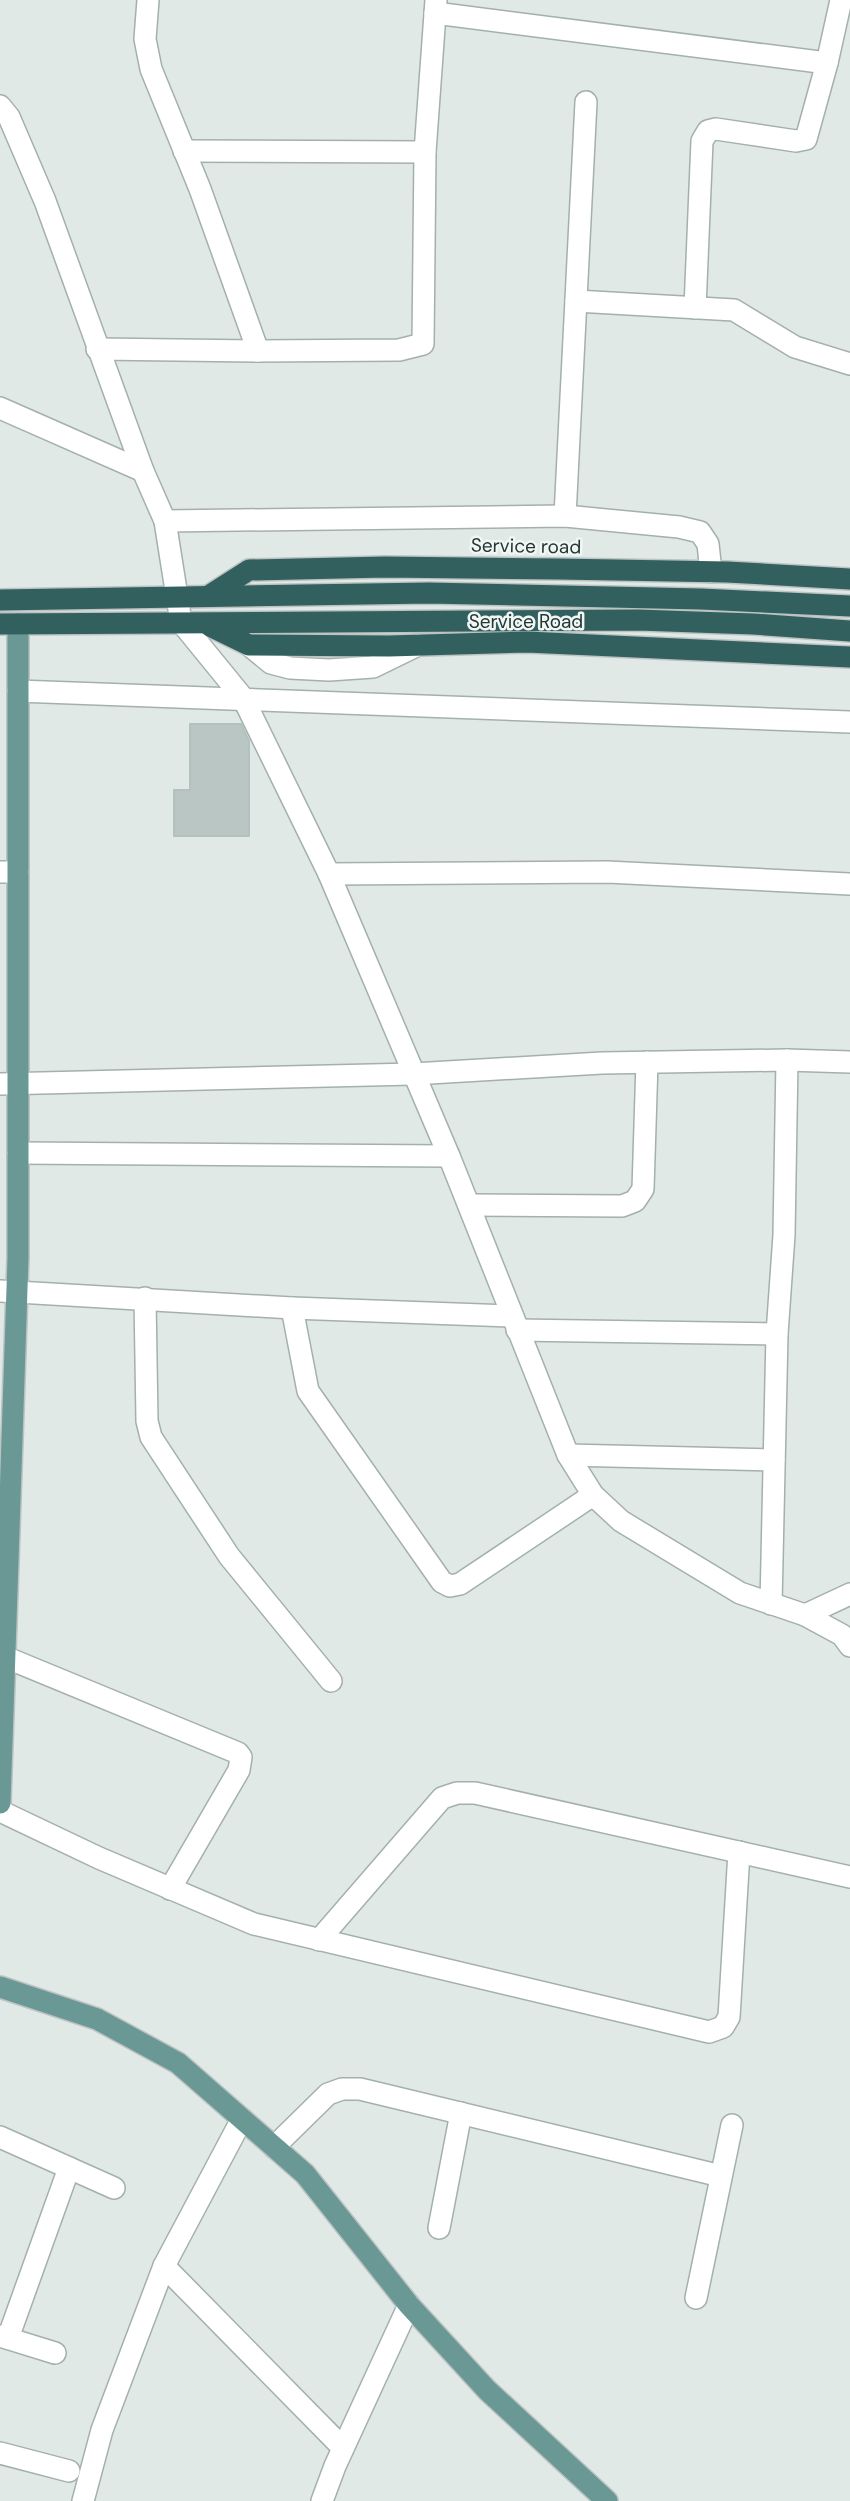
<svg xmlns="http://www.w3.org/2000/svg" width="850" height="2501" font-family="'DM Sans',sans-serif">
	<rect width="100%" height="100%" fill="#e0e9e6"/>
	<path fill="#b9c6c3" stroke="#b3c2be" stroke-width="2" d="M190,724H241L249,741V836H174V790H190Z"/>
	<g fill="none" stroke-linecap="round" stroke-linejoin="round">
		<g stroke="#a4b0ad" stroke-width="24">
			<g id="minor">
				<path d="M148,0L145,39L151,69L200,189L258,351L399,350L423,344L425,152L436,0"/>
				<path d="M435,13L827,63L841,0"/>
				<path d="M0,106L9,117L45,201L143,471L165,521L181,622L243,698L329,874L449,1156L568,1455L593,1495L621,1521L740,1593L805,1615L842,1635L850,1646"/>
				<path d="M184,151L425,152"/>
				<path d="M576,301L734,310L795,347L850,364"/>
				<path d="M695,308L702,141L708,131L716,129L796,141L806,139L827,63"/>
				<path d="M97,349L258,351"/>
				<path d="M0,408L143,471"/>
				<path d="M565,516L586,102"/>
				<path d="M165,521L565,516L679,527L700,532L708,544L711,572"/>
				<path d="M249,645L271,663L290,668L329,670L373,667L418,645"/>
				<path d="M18,691L850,722"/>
				<path d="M0,872H18"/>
				<path d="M329,874L607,872L850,884"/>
				<path d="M0,1084L413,1074L602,1063L787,1060L850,1062"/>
				<path d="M18,1153L449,1156"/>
				<path d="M469,1205L622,1206L635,1201L643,1189L647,1062"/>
				<path d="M0,1291L292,1308L512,1316"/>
				<path d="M145,1298L147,1421L151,1437L229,1556L331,1681"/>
				<path d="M292,1308L308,1391L442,1582L450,1586L460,1584L593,1495"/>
				<path d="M517,1330L777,1334"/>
				<path d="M568,1455L774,1460"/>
				<path d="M771,1604L777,1334L784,1235L787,1060"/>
				<path d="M805,1615L850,1594"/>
				<path d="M0,1655L238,1753L241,1757L239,1770L170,1889"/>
				<path d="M0,1811L99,1858L254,1924L709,2032L723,2027L729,2017L739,1852"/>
				<path d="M319,1940L442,1798L457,1793H475L850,1877"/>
				<path d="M0,2137L114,2188"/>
				<path d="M274,2147L328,2094L342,2089H360L721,2176"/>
				<path d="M439,2228L461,2113"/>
				<path d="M164,2266L343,2448"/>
				<path d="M696,2298L732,2125"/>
				<path d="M0,2336L55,2353"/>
				<path d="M8,2338L69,2168"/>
				<path d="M0,2453L69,2471"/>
				<path d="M83,2501L102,2430L164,2266L242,2119"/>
				<path d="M322,2501L335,2466L409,2305"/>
			</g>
		</g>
		<g stroke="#bdc3c2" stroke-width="24">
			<g id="major">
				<path d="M0,1803L18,1258V624"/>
				<path d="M0,1987L97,2019L178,2063L305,2174L409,2305L487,2390L607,2501"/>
			</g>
		</g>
		<g stroke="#bdc3c2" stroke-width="24">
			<g id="highway">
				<path d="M210,595L249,570L385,567L559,569L727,572L850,579"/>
				<path d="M0,600L429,593L701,599L850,606"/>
				<path d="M0,624L638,620L753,624L850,631"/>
				<path d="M210,626L249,645L389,646L527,642L850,657"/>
			</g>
		</g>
		<use href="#minor" stroke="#fff" stroke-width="21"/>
		<use href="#major" stroke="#6a9995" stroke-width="21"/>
		<use href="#highway" stroke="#32605e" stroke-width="21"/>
	</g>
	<g text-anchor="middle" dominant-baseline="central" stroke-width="5" stroke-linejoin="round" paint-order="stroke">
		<g font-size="19" fill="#233735" stroke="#f0f6f4">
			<text transform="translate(526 546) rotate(1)">Service road</text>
			<text x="526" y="621">Service Road</text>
		</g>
	</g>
</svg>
